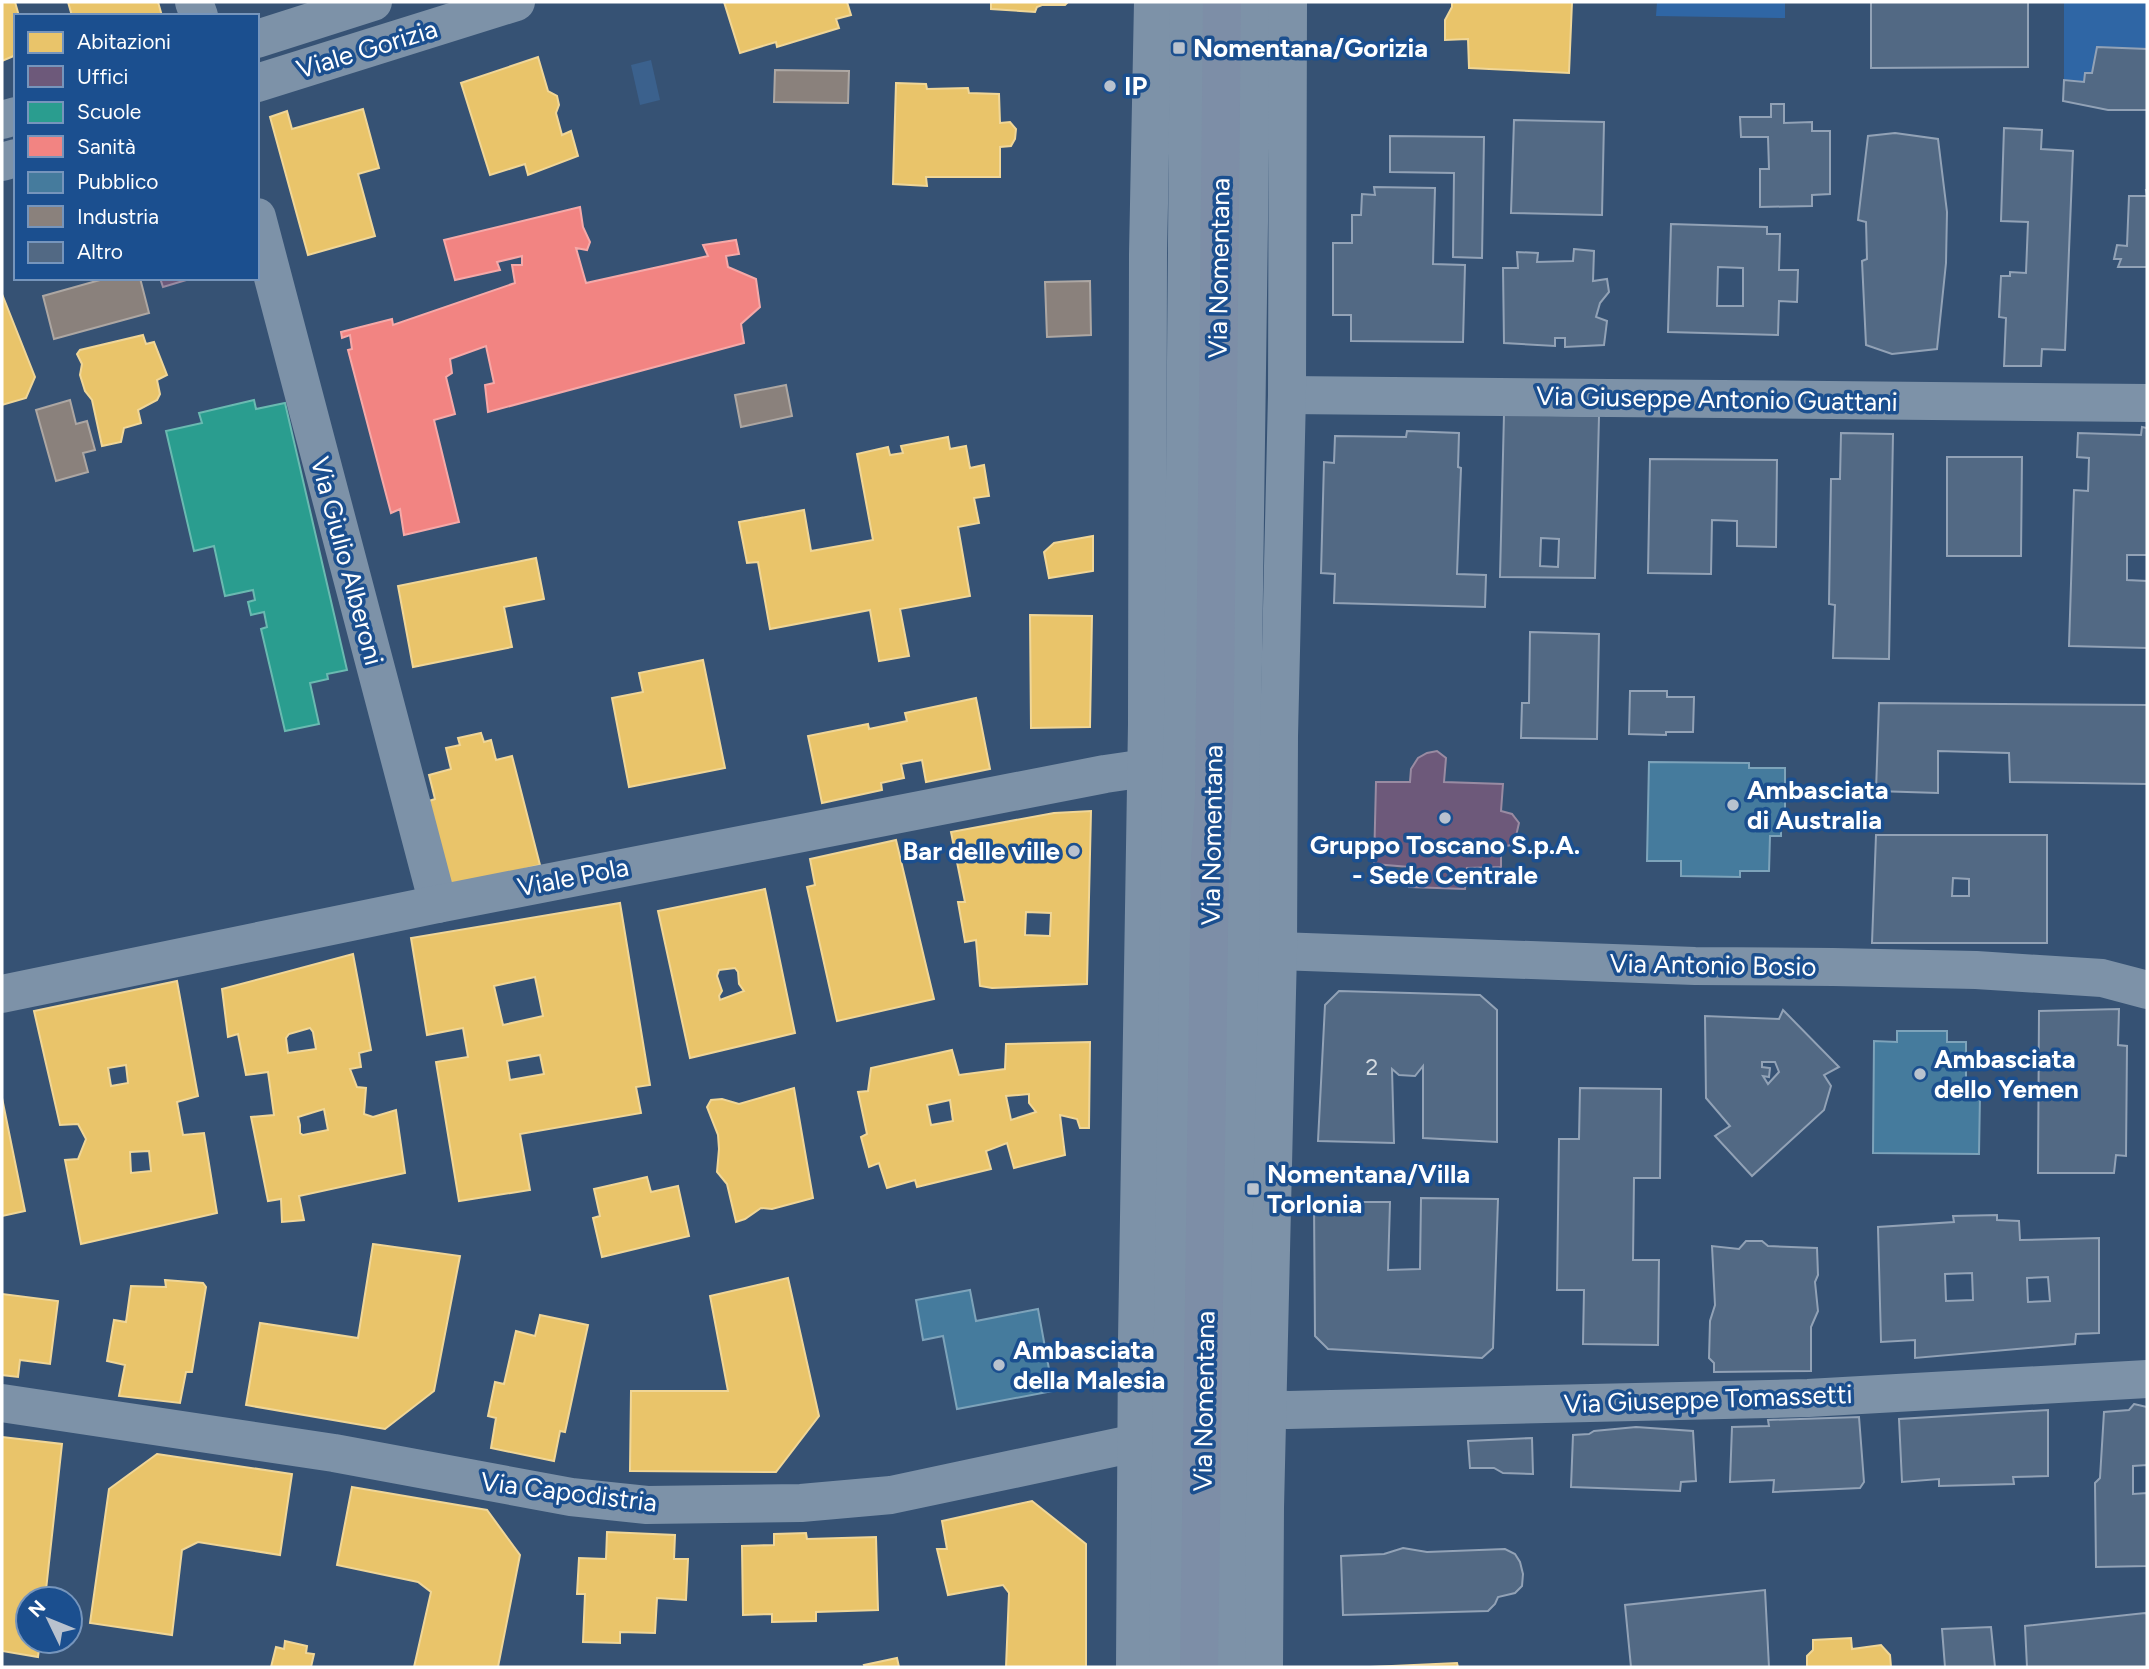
<svg xmlns="http://www.w3.org/2000/svg" width="2149" height="1669" font-family="Figtree,sans-serif">
	<rect width="100%" height="100%" fill="#365274"/>
	<g fill="#2f66a5">
		<path d="M1657,2H1785V18L1656,16Z"/>
		<path d="M2064,2H2147V49L2097,47L2092,73H2085L2084,82L2064,80Z"/>
	</g>
	<path fill="#3b618d" d="M651,60L660,100L640,105L631,65Z"/>
	<g fill="#e9c46a" stroke="#f0d697" stroke-width="2" fill-rule="evenodd">
		<path d="M2,2H15L19,16H16V55L2,61Z"/>
		<path d="M68,2H158L162,16H72Z"/>
		<path d="M724,2H847L851,15L836,19L839,28L777,47L776,42L740,53Z"/>
		<path d="M991,2H1068L1065,5H1042L1037,7L1035,12L991,9Z"/>
		<path d="M1452,2H1572L1569,73L1469,68L1468,39L1445,40V20L1452,7Z"/>
		<path d="M538,57L548,91L557,96L559,105L556,113L562,135L571,131L578,156L528,175L525,164L490,175L461,83Z"/>
		<path d="M896,83L926,84L927,89L968,88L969,93L999,94L1000,123L1010,122L1016,129L1015,139L1011,146L1000,147V177H926L927,186L893,184Z"/>
		<path d="M363,109L379,168L358,174L375,236L308,255L270,117L287,111L292,129Z"/>
		<path d="M2,294L35,377L26,398L2,405Z"/>
		<path d="M143,335L146,344L154,342L167,375L157,380L160,394L157,400L138,410L141,423L124,428L121,442L102,446L92,400L85,391L80,375L82,364L77,354L80,350Z"/>
		<path d="M948,437L950,449L966,446L970,468L984,465L989,496L974,498L979,523L958,527L970,596L900,609L909,656L879,661L870,610L770,629L758,562L747,563L739,522L804,510L811,551L873,540L857,454L888,447L890,455L903,453L901,446Z"/>
		<path d="M1093,536V571L1049,578L1044,552L1054,543Z"/>
		<path d="M536,558L544,599L504,607L512,647L413,667L398,586Z"/>
		<path d="M1030,615L1092,616L1090,727L1031,728Z"/>
		<path d="M703,660L725,768L629,787L612,698L643,692L639,673Z"/>
		<path d="M976,698L990,769L926,782L922,760L901,764L904,778L881,783L882,790L822,803L808,736L868,724L869,729L907,721L905,713Z"/>
		<path d="M481,733L484,742L491,740L496,760L512,756L540,865L451,888L429,801L435,799L429,775L451,769L446,748L460,745L458,738Z"/>
		<path d="M1091,811L1087,984L992,988L980,986L976,940L965,942L958,902H965L951,832L1054,813ZM1026,912L1051,913L1050,936L1025,935Z"/>
		<path d="M896,840L934,999L837,1021L807,887L815,885L810,859Z"/>
		<path d="M765,889L795,1033L690,1058L658,911ZM735,968L738,972L739,984L744,991L720,1000L719,996L722,991L717,976L719,970Z"/>
		<path d="M620,903L650,1085L636,1087L641,1113L520,1134L530,1190L459,1201L436,1062L468,1057L463,1028L427,1035L411,938ZM535,977L543,1016L503,1025L494,986ZM540,1055L544,1074L510,1080L507,1061Z"/>
		<path d="M353,954L371,1050L359,1053L361,1067L350,1069L357,1087L366,1088L364,1114L373,1117L396,1110L405,1173L299,1196L304,1220L282,1222L281,1199L268,1201L251,1117L274,1115L268,1072L246,1075L238,1034L228,1037L222,989ZM310,1028L313,1032L316,1049L288,1053L286,1038L289,1034ZM324,1109L328,1130L303,1135L300,1133V1125L298,1117Z"/>
		<path d="M177,981L198,1096L177,1102L183,1135L204,1133L217,1213L81,1244L65,1160L78,1159L86,1139L78,1124L60,1125L34,1011ZM126,1065L128,1083L111,1086L108,1068ZM149,1151L151,1171L131,1173L130,1152Z"/>
		<path d="M1090,1042L1089,1128H1080L1077,1119L1060,1115L1065,1155L1014,1168L1007,1143L986,1151L991,1169L917,1187L915,1180L887,1188L879,1163L869,1167L861,1137L867,1134L858,1092L868,1091L871,1068L952,1050L959,1075L1005,1069L1006,1044ZM1029,1094V1103L1036,1112L1011,1120L1006,1096ZM950,1100L953,1121L931,1125L927,1105Z"/>
		<path d="M794,1088L813,1198L772,1209L761,1208L745,1219L736,1222L727,1184L717,1172L719,1149L718,1135L707,1107L711,1100L722,1099L739,1104Z"/>
		<path d="M2,1098L25,1211L2,1216Z"/>
		<path d="M647,1177L651,1192L678,1186L689,1236L602,1257L593,1218L600,1216L594,1189Z"/>
		<path d="M373,1244L460,1256L434,1391L385,1429L246,1405L260,1323L358,1338Z"/>
		<path d="M788,1278L819,1416L776,1472L630,1471L631,1391H728L710,1296Z"/>
		<path d="M165,1280L203,1283L206,1287L192,1372H186L180,1403L119,1396L125,1365L107,1361L114,1320L126,1322L131,1286L166,1287Z"/>
		<path d="M2,1294L58,1301L50,1364L20,1360L18,1377L2,1375Z"/>
		<path d="M540,1315L588,1325L565,1432L560,1431L554,1461L491,1448L496,1418L488,1416L495,1382L504,1384L516,1331L535,1336Z"/>
		<path d="M2,1437L62,1444L45,1599H28V1641H40L38,1657L2,1651Z"/>
		<path d="M157,1454L292,1474L280,1555L198,1542L182,1550L172,1635L90,1623L109,1489Z"/>
		<path d="M352,1487L487,1510L520,1555L498,1667H414L431,1592L418,1582L337,1565Z"/>
		<path d="M1032,1501L1086,1544V1667H1006L1009,1593L1003,1585L948,1595L937,1549H947L942,1521Z"/>
		<path d="M607,1532L675,1535L674,1559H688L686,1600L657,1598L655,1633L620,1632V1643L583,1642L585,1594H577L579,1558L606,1559Z"/>
		<path d="M806,1533L807,1539L876,1537L878,1610L816,1612V1621L772,1622V1614L743,1615L742,1546L774,1545V1534Z"/>
		<path d="M1851,1638L1852,1649L1881,1645L1890,1655L1891,1667H1807V1656L1813,1650V1640Z"/>
		<path d="M285,1641L307,1646L306,1653L314,1654L311,1667H271L276,1647L284,1649Z"/>
		<path d="M897,1658L899,1667H865L864,1665Z"/>
		<path d="M1457,1663L1458,1667H1370Z"/>
	</g>
	<g fill="#6d597a" stroke="#998ba2" stroke-width="2">
		<path d="M160,278H193L163,287Z"/>
		<path d="M1437,751L1446,758L1444,782L1503,784L1501,811L1512,814L1519,823L1516,836L1511,845L1501,847V867L1467,868L1465,889L1409,887V867L1374,864L1376,782H1410L1411,769L1418,758L1427,753Z"/>
	</g>
	<path fill="#2a9d8f" stroke="#6abab1" stroke-width="2" d="M254,400L256,409L285,403L347,670L327,674L328,679L310,683L319,724L285,731L261,629L267,627L264,612L251,615L248,602L255,600L253,590L225,596L214,546L194,551L166,431L202,423L199,413Z"/>
	<path fill="#f28482" stroke="#f6a9a8" stroke-width="2" d="M580,207L583,227L590,242L587,250L576,248L586,283L708,256L703,245L736,240L739,254L726,256L728,267L756,279L760,307L741,324L744,343L488,412L485,385L494,383L486,346L450,359L452,373L446,377L455,414L434,420L459,522L404,535L400,509L391,513L348,350L352,349L350,335L342,338L341,332L392,319L393,325L515,283L512,265H522V256L497,262L500,270L455,280L444,240Z"/>
	<g fill="#457b9d" stroke="#7da3ba" stroke-width="2">
		<path d="M1649,762L1749,763V768H1785V822H1781V836H1770L1769,871H1740V877L1681,876V861H1647Z"/>
		<path d="M1897,1031H1947V1042H1966V1094H1980L1979,1154L1873,1153L1874,1041L1897,1042Z"/>
		<path d="M970,1290L976,1321L1038,1309L1053,1391L957,1409L943,1336L923,1340L916,1300Z"/>
	</g>
	<g fill="#8a817c" stroke="#ada7a3" stroke-width="2">
		<path d="M775,70L849,71L848,103L774,102Z"/>
		<path d="M107,278H140L149,313L54,339L43,296Z"/>
		<path d="M1090,281L1091,335L1047,337L1045,282Z"/>
		<path d="M786,385L792,416L741,427L735,395Z"/>
		<path d="M70,400L76,424L87,421L95,450L83,453L88,472L56,481L36,410Z"/>
	</g>
	<g fill="#526984" stroke="#92a2b6" stroke-width="2" fill-rule="evenodd">
		<path d="M1871,2H2028V67L1871,68Z"/>
		<path d="M2097,47L2147,49V110H2108L2063,101L2064,80L2084,82L2085,73H2092Z"/>
		<path d="M1771,104H1784V123L1812,122V131H1830V194L1812,195V206L1760,207V169H1769L1768,137H1741L1740,117H1771Z"/>
		<path d="M1514,120L1604,122L1602,215L1511,213Z"/>
		<path d="M2004,128L2042,130L2041,149L2073,151L2065,350L2042,349L2041,366H2004L2006,318L1999,317L2001,276H2010V272L2026,273L2028,222L2001,221Z"/>
		<path d="M1895,133L1938,139L1947,212L1946,263L1937,349L1892,354L1866,345L1862,261L1867,259L1866,222L1858,220L1868,136Z"/>
		<path d="M1390,136L1484,137L1482,258L1453,257L1454,173L1390,172Z"/>
		<path d="M1374,187L1435,188L1433,264L1465,265L1463,342L1351,341V315H1333V243H1352V215H1361L1362,194L1375,195Z"/>
		<path d="M2146,190H2147V267H2118L2121,259H2114L2117,245L2127,246L2129,196H2147Z"/>
		<path d="M1671,224L1767,227V234H1780L1779,270H1798L1797,302L1779,301L1778,335L1668,332ZM1718,267L1743,268V306H1717Z"/>
		<path d="M1574,249L1594,251L1593,281L1607,279L1609,292L1600,303L1596,317L1607,321L1604,345L1565,347V338H1555V346L1504,343L1503,268H1518L1517,252L1538,253L1537,262L1573,261Z"/>
		<path d="M1504,414L1599,416L1595,578L1500,577ZM1541,538L1559,539L1558,567L1540,566Z"/>
		<path d="M2142,427L2147,428V555H2127V580L2147,581V648L2069,646L2074,490L2088,491L2089,458L2077,457L2078,433L2141,435Z"/>
		<path d="M1407,431L1459,433L1458,467L1461,468L1457,574L1486,575L1485,607L1334,603L1335,574L1321,573L1324,462L1334,463L1335,436L1406,437Z"/>
		<path d="M1841,433L1893,434L1889,659L1833,658L1835,605L1829,604L1831,479H1840Z"/>
		<path d="M1947,457H2022L2021,556H1947Z"/>
		<path d="M1650,459L1777,460L1776,547L1737,546V521L1712,520L1711,574L1648,573Z"/>
		<path d="M1530,632L1599,634L1597,739L1521,738L1522,703H1529Z"/>
		<path d="M1630,691H1667V697H1694L1693,732H1666V735L1629,734Z"/>
		<path d="M1879,703L2147,705V784L2010,782L2009,753L1938,751V793L1876,791Z"/>
		<path d="M1876,835H2047V943H1872ZM1953,878L1969,879V896H1952Z"/>
		<path d="M1339,991L1480,995L1497,1010V1142L1423,1138V1066L1415,1076L1399,1075L1392,1069L1394,1143L1318,1141L1325,1005Z"/>
		<path d="M2119,1009L2118,1045L2127,1046L2126,1156L2116,1155L2114,1173H2038L2039,1011Z"/>
		<path d="M1783,1010L1839,1067L1824,1075L1831,1086L1824,1110L1752,1176L1715,1136L1730,1126L1706,1098L1705,1016L1779,1019ZM1762,1062H1775L1779,1072L1768,1084L1763,1076L1769,1077L1770,1068L1762,1067Z"/>
		<path d="M1580,1088L1661,1089L1660,1178H1634L1633,1260H1659L1658,1345L1583,1344L1584,1290H1557L1559,1139H1579Z"/>
		<path d="M1421,1198L1498,1199L1493,1348L1482,1358L1328,1349L1315,1336L1314,1202H1390L1388,1270L1420,1269Z"/>
		<path d="M1997,1215V1220L2019,1221L2020,1240L2099,1238V1333L2076,1334L2075,1344L1915,1358V1340L1881,1342L1878,1227L1954,1222L1953,1216ZM1972,1273L1973,1300L1946,1301L1945,1274ZM2048,1277L2050,1301L2028,1302L2027,1278Z"/>
		<path d="M1746,1241H1762L1768,1246L1817,1248L1818,1275L1815,1282L1818,1311L1811,1327V1371L1714,1372V1363L1709,1358L1710,1321L1715,1305L1712,1246L1739,1249Z"/>
		<path d="M2134,1404L2147,1407V1467V1465L2133,1466V1494L2147,1493V1566L2096,1567L2095,1483L2100,1478L2104,1412L2129,1410Z"/>
		<path d="M2048,1410V1476L2013,1477L2014,1484L1939,1486V1479L1902,1482L1899,1419Z"/>
		<path d="M1859,1417L1864,1482L1860,1488L1773,1492L1774,1480L1730,1482L1732,1427L1769,1426L1768,1420Z"/>
		<path d="M1636,1427L1693,1431L1696,1481L1681,1482L1680,1491L1571,1487L1573,1435L1589,1434L1594,1431Z"/>
		<path d="M1532,1438L1533,1474L1503,1473L1494,1468H1470L1468,1441Z"/>
		<path d="M1403,1548L1427,1552L1505,1549L1515,1554L1520,1562L1523,1574L1522,1586L1515,1593L1498,1597L1495,1604L1488,1611L1343,1615L1341,1556L1384,1554Z"/>
		<path d="M1765,1590L1769,1667H1631L1625,1605Z"/>
		<path d="M2145,1613L2147,1614V1667H2027L2025,1626Z"/>
		<path d="M1991,1627L1995,1667H1945L1942,1629Z"/>
	</g>
	<g fill="none" stroke-linecap="round" stroke-linejoin="round">
		<g stroke="#7d92a8" stroke-width="38">
			<path d="M194,2L199,16"/>
			<path d="M257,39L373,2"/>
			<path d="M257,83L516,2"/>
			<path d="M2,120L16,116"/>
			<path d="M2,162L16,158"/>
			<path d="M257,217L438,904"/>
			<path d="M1287,395L2147,403"/>
			<path d="M1278,951L1695,966L1833,967L1976,970L2102,978L2147,990"/>
			<path d="M2,994L438,904L1105,774L1146,768"/>
			<path d="M2,1403L334,1453L571,1497L647,1505L801,1503L891,1495L1136,1443"/>
			<path d="M1244,1407L1288,1410L1808,1398L2147,1379"/>
			<path d="M1135,1667L1137,1341L1147,724L1148,254L1153,2"/>
			<path d="M1168,1667L1181,783L1183,721L1189,2"/>
			<path d="M1231,1667L1240,1143L1242,736L1252,2"/>
			<path d="M1264,1667L1265,1508L1278,951L1279,737L1287,395L1288,2"/>
		</g>
		<path stroke="#7d8ea7" stroke-width="38" d="M1199,1667L1210,858L1214,798L1222,2"/>
	</g>
	<g fill="#b9c2ce" stroke="#1b4f8f" stroke-width="2.5">
		<rect x="1172" y="41" width="14" height="14" rx="3.5"/>
		<circle cx="1110" cy="86" r="7"/>
		<circle cx="1733" cy="805" r="7"/>
		<circle cx="1445" cy="818" r="7"/>
		<circle cx="1074" cy="851" r="7"/>
		<circle cx="1920" cy="1074" r="7"/>
		<rect x="1246" y="1182" width="14" height="14" rx="3.5"/>
		<circle cx="999" cy="1365" r="7"/>
	</g>
	<g text-anchor="middle" dominant-baseline="central" stroke-width="7" stroke-linejoin="round" paint-order="stroke">
		<g font-size="23" fill="#d4dae0">
			<text x="1372" y="1067">2</text>
		</g>
		<g font-size="26" font-weight="bold" fill="#fff" stroke="#1b4f8f" text-anchor="start">
			<text x="1193" y="48">Nomentana/Gorizia</text>
			<text x="1124" y="86">IP</text>
			<text x="1747" y="790">Ambasciata<tspan x="1747" dy="30">di Australia</tspan></text>
			<text x="1445" y="845" text-anchor="middle">Gruppo Toscano S.p.A.<tspan x="1445" dy="30">- Sede Centrale</tspan></text>
			<text x="1060" y="851" text-anchor="end">Bar delle ville</text>
			<text x="1934" y="1059">Ambasciata<tspan x="1934" dy="30">dello Yemen</tspan></text>
			<text x="1267" y="1174">Nomentana/Villa<tspan x="1267" dy="30">Torlonia</tspan></text>
			<text x="1013" y="1350">Ambasciata<tspan x="1013" dy="30">della Malesia</tspan></text>
		</g>
		<g font-size="26" fill="#fff" stroke="#1b4f8f">
			<text transform="translate(367 49) rotate(-17)">Viale Gorizia</text>
			<text transform="translate(1219 268) rotate(-89)">Via Nomentana</text>
			<text transform="translate(1717 399) rotate(1)">Via Giuseppe Antonio Guattani</text>
			<text transform="translate(347 561) rotate(75)">Via Giulio Alberoni</text>
			<text transform="translate(1212 835) rotate(-89)">Via Nomentana</text>
			<text transform="translate(573 877) rotate(-11)">Viale Pola</text>
			<text transform="translate(1713 965) rotate(1)">Via Antonio Bosio</text>
			<text transform="translate(1708 1399) rotate(-2)">Via Giuseppe Tomassetti</text>
			<text transform="translate(1204 1401) rotate(-89)">Via Nomentana</text>
			<text transform="translate(569 1492) rotate(7)">Via Capodistria</text>
		</g>
	</g>
	<rect width="2149" height="1669" fill="none" stroke="#ffffff" stroke-width="7"/>
	<rect x="14" y="14" width="245" height="266" fill="#1b4f8f" stroke="#7695bc" stroke-width="2"/>
	<rect x="28" y="32" width="35" height="21" fill="#e9c46a" stroke="#7695bc" stroke-width="2"/>
	<text x="77" y="49" font-size="21" fill="#ffffff">Abitazioni</text>
	<rect x="28" y="66" width="35" height="21" fill="#6d597a" stroke="#7695bc" stroke-width="2"/>
	<text x="77" y="84" font-size="21" fill="#ffffff">Uffici</text>
	<rect x="28" y="102" width="35" height="21" fill="#2a9d8f" stroke="#7695bc" stroke-width="2"/>
	<text x="77" y="119" font-size="21" fill="#ffffff">Scuole</text>
	<rect x="28" y="136" width="35" height="21" fill="#f28482" stroke="#7695bc" stroke-width="2"/>
	<text x="77" y="154" font-size="21" fill="#ffffff">Sanità</text>
	<rect x="28" y="172" width="35" height="21" fill="#457b9d" stroke="#7695bc" stroke-width="2"/>
	<text x="77" y="189" font-size="21" fill="#ffffff">Pubblico</text>
	<rect x="28" y="206" width="35" height="21" fill="#8a817c" stroke="#7695bc" stroke-width="2"/>
	<text x="77" y="224" font-size="21" fill="#ffffff">Industria</text>
	<rect x="28" y="242" width="35" height="21" fill="#526984" stroke="#7695bc" stroke-width="2"/>
	<text x="77" y="259" font-size="21" fill="#ffffff">Altro</text>
	<g transform="translate(49 1620) rotate(313)"><circle r="33" fill="#1b4f8f" stroke="#7695bc" stroke-width="2"/>
	<path d="M0-5L12 26L0 18L-12 26Z" fill="#b9c2ce"/>
	<text y="-10" font-size="19" font-weight="bold" text-anchor="middle" fill="#ffffff">N</text>
	</g>
</svg>
